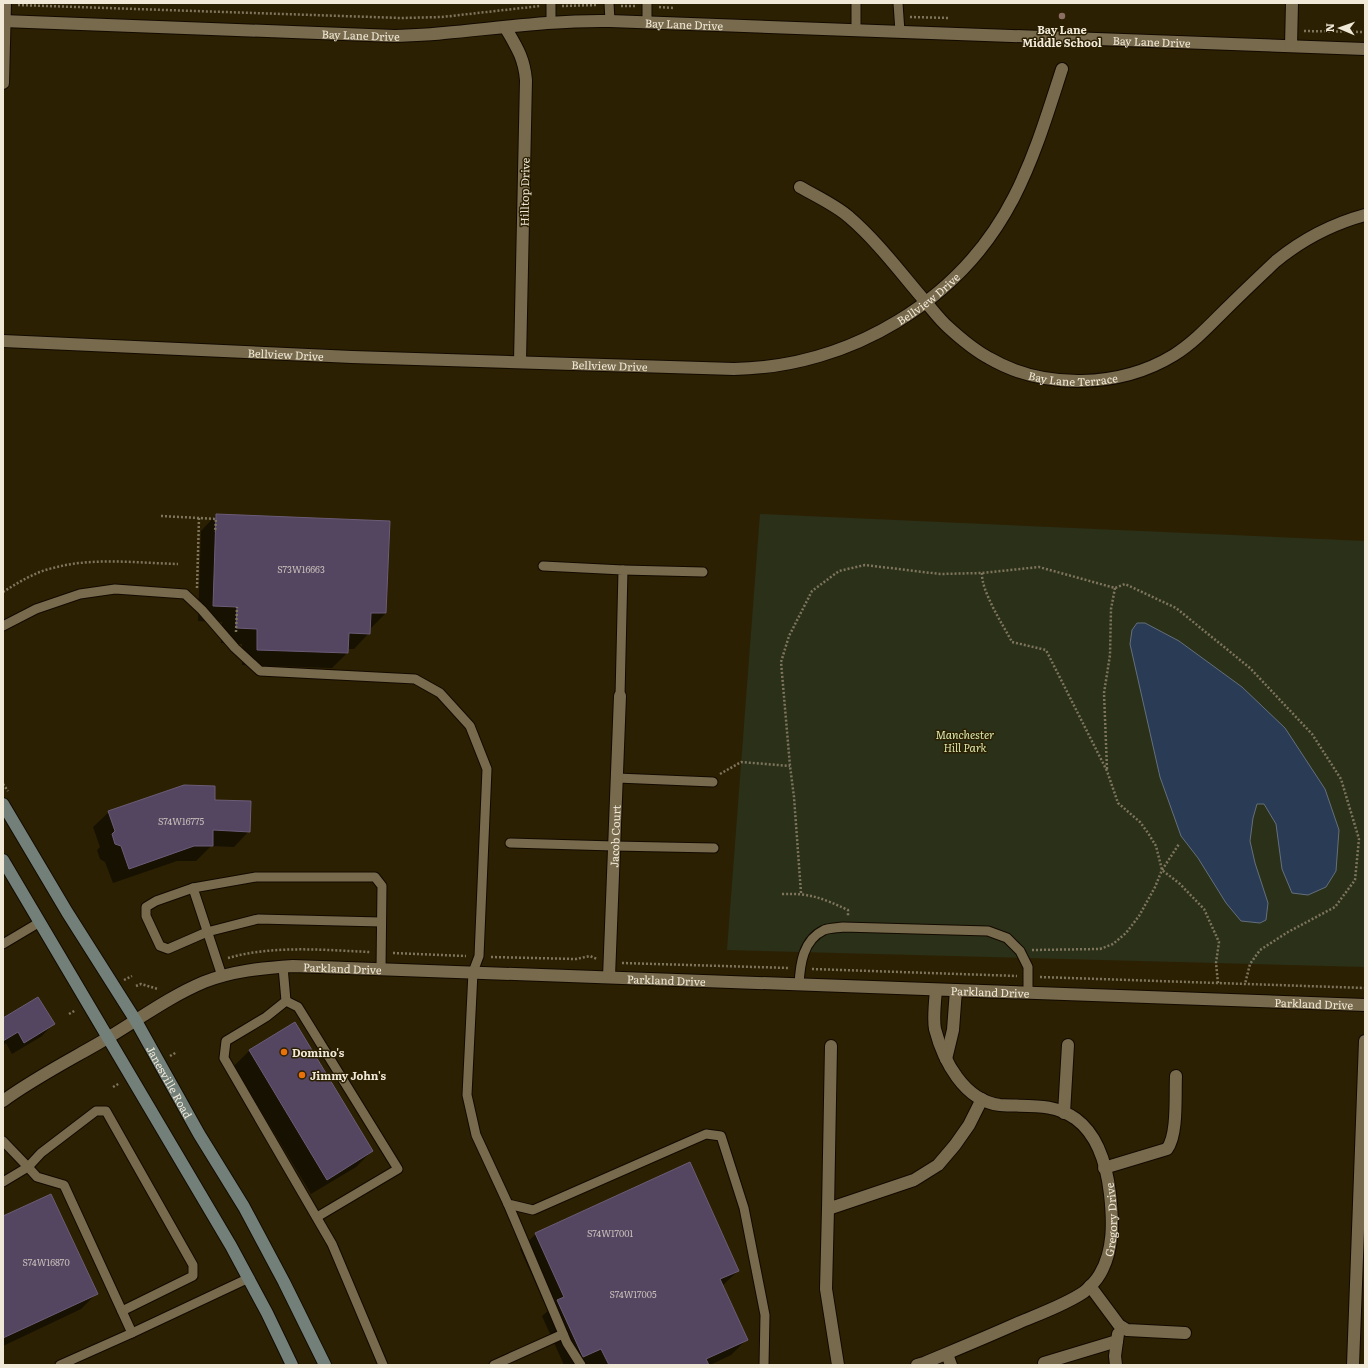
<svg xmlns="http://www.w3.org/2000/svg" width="1368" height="1368" font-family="Literata,serif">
	<rect width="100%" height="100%" fill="#2c2003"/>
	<path fill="#2b3019" d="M760,514L1365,541V967L727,950Z"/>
	<path fill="#293b55" stroke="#656f7c" d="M1137,623H1145L1179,641L1242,687L1285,728L1325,789L1339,830L1336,871L1326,887L1308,895L1292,893L1282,869L1276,824L1264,804H1257L1253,818L1250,841L1255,863L1268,903L1266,920L1260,923L1241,921L1226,903L1198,858L1181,836L1160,777L1130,644L1132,630Z"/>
	<g fill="#0007">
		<path d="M216,515L389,522L386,613L370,629L369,633L354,649H347V653L332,668L242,665V644L221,643L222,622L198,621L201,531Z"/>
		<path d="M214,801L249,831L234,847L211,846L196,861H177L113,883L105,862L100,859L97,850L100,847L93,827L109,812Z"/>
		<path d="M3,1020L53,1024L42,1036L12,1054L6,1043L3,1045Z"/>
		<path d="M295,1023L372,1151L356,1167L311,1194L234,1066L249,1051Z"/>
		<path d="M3,1217L96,1294L81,1309L3,1346Z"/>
		<path d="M536,1234L738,1271L722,1286L746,1340L731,1355L710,1365H586V1363L582,1365H564L542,1316L548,1311L520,1249Z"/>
	</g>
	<g fill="#544561" stroke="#6b5c78">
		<path d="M216,514L390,521L386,613H371L370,634L349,633L348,653L257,650V629L236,628L237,607L213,606Z"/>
		<path d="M184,785L215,786V800L251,801L250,832L213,830V846H194L129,869L121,846L115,844L112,834L115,831L108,811Z"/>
		<path d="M38,997L55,1024L24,1043L18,1032L3,1041V1018Z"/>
		<path d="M295,1022L373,1151L327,1180L249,1050Z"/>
		<path d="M690,1162L739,1271L720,1279L748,1340L706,1359L709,1365H609L601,1349L583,1357L557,1300L564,1297L535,1233Z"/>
		<path d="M51,1194L98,1294L3,1338V1216Z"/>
	</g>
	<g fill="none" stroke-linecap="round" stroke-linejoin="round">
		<g stroke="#120a00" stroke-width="11">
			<g id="lane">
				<path d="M609,3L610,21"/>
				<path d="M647,3V22"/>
				<path d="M856,3V30"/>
				<path d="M898,3L900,32"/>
				<path d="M551,23V3"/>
				<path d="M543,566L623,570L620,696"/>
				<path d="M623,570L703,572"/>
				<path d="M3,626L36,609L80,594L115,589L185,594L202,610L235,648L260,671L415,679L440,693L470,726L487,769L479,956L473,972L467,1095L476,1135L508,1204L533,1210L706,1134L721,1136L744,1208L765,1315L764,1365"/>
				<path d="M617,778L713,782"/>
				<path d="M510,843L614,846L714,848"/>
				<path d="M193,888L156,901L146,907V916L160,946L168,949L207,932L258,919L381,922"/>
				<path d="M3,944L40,922"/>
				<path d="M283,967L286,1001L266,1017L226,1041L224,1058L332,1244L383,1365"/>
				<path d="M222,976L193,888L256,877H375L382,886L381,969"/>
				<path d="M799,985C800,964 803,940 824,930C829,928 837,928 843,927L988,931L1007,938L1020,951L1028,967V993"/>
				<path d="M286,1001L298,1007L398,1169L317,1217"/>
				<path d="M3,1141L28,1167L37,1177L64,1185L132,1333"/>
				<path d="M3,1182L28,1167L41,1153L96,1111H106L193,1265V1276L122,1311"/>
				<path d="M508,1204L567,1343L581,1365"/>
				<path d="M60,1365L132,1333L249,1278"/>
				<path d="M494,1365L563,1334"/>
			</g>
		</g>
		<g stroke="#120a00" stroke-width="14">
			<g id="street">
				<path id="s1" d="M3,21L395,36C411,35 428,35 444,33C499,28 554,20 610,21L1365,49"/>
				<path d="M505,27C516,46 524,57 526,80L520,361"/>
				<path d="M1291,46L1292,3"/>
				<path d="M3,83L5,3"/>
				<path id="s2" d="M800,187C814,195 837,206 849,217C877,241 900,272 924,300C932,309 939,319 948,327C960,338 974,350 989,358C1044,390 1120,388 1174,355C1193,343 1208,327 1224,311C1241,294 1259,277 1276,261C1303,239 1332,224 1365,215"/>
				<path id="s3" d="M3,341L352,357L734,369C850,367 961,301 1014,197C1035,156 1048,112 1062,69"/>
				<path id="s4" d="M609,977L620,696"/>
				<path d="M831,1046L828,1209L914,1180L938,1165L955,1145L969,1125L982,1099"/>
				<path d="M946,1059L953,1030L956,990"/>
				<path id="s5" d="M3,1101C33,1079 66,1062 99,1043C134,1023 166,998 204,982C232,971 262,968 293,966L1365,1005"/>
				<path d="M1064,1113L1068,1045"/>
				<path d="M1104,1168L1167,1149C1178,1135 1175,1095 1176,1076"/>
				<path d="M828,1209L826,1289L838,1365"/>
				<path d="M1090,1286L1119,1325L1127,1330L1185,1333"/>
				<path d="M947,1354L951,1365"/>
				<path d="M1044,1363L1117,1341"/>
				<path id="s6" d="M917,1365L924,1363C955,1350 987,1337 1018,1323C1039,1314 1065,1305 1084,1292C1090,1287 1096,1281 1100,1274C1114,1250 1113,1221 1110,1194C1107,1168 1099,1136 1076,1119C1053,1102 1027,1107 1000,1105C964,1101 943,1060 935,1029C933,1019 935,1001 936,990"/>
				<path d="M1116,1365L1115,1356L1118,1334"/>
				<path d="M1353,1365L1365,1041"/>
			</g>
		</g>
		<g stroke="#120a00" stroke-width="14">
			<g id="secondary">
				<path id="s7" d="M3,804L67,912L136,1021L199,1134L244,1207L284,1282L325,1365"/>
				<path d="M3,860L231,1246L267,1313L292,1365"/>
			</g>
		</g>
		<g stroke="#7f755d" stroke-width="2.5" stroke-dasharray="2 2" stroke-linecap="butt">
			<path d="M18,5L401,18L442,17L540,6"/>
			<path d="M562,6L597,5"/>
			<path d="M621,6H636"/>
			<path d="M659,7L674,8"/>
			<path d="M910,17L949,18"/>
			<path d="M1304,31L1365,32"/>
			<path d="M161,516L199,518"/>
			<path d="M982,573C981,591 1003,625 1012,642L1046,650L1107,771L1118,803L1140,822L1148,833L1156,846L1162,870L1180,884L1204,909L1219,942L1216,963L1218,983"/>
			<path d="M197,588L199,518L216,519L215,532"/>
			<path d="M3,592C19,582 35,572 53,568C93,557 137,563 178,564"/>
			<path d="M236,632L237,607"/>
			<path d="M1107,769L1104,693L1110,655L1111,609L1115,588"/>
			<path d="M720,774L741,762L790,766"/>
			<path d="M3,784L8,791"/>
			<path d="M801,893L794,797L790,766L781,662L789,636L812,591L839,571L865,565L940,574L982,573L1039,567L1115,588L1125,584L1176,608L1250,668L1312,734L1341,779L1359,839L1355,880L1335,907L1288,932L1260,950L1250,964L1245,984"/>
			<path d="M782,894C810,893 822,898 848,910V916"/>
			<path d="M1032,950L1100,949L1113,944L1126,933L1139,916L1155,887L1162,870L1179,844"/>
			<path d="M393,953L466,956"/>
			<path d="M491,957L576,959L590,956L597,959"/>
			<path d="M228,958C273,945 324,950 370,952"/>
			<path d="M622,963L789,968"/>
			<path d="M812,969L1017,976"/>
			<path d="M1040,977L1365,988"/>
			<path d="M124,980L132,976"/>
			<path d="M136,986L141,984L158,989"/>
			<path d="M69,1014L76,1010"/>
			<path d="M170,1056L177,1052"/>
			<path d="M113,1087L120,1083"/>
		</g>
		<use href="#lane" stroke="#786a4c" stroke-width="9"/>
		<use href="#street" stroke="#786a4c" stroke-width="12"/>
		<use href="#secondary" stroke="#738079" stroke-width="12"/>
	</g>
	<circle fill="#8d6e63" stroke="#2c2003" stroke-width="1.5" cx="1062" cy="16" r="4"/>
	<g fill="#e8710a" stroke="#2c2003" stroke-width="1.5">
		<circle cx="284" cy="1052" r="4"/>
		<circle cx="302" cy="1075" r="4"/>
	</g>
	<g text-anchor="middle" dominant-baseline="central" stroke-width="3" stroke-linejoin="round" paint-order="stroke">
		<g font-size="9" fill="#c9c0ba">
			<text x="301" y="569">S73W16663</text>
			<text x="181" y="821">S74W16775</text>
			<text x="610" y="1233">S74W17001</text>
			<text x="46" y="1262">S74W16870</text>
			<text x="633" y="1294">S74W17005</text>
		</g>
		<g font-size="11" fill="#f0e9d8" stroke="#2c2003">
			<text stroke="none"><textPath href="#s1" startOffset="682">Bay Lane Drive</textPath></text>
			<text stroke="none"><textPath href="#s1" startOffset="358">Bay Lane Drive</textPath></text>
			<text stroke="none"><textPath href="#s1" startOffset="1150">Bay Lane Drive</textPath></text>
			<text transform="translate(524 192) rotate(-89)">Hilltop Drive</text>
			<text stroke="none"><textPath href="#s3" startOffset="942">Bellview Drive</textPath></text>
			<text stroke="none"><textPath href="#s3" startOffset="283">Bellview Drive</textPath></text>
			<text stroke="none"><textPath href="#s3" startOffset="607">Bellview Drive</textPath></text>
			<text stroke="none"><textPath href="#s2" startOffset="345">Bay Lane Terrace</textPath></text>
			<text stroke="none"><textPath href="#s4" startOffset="141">Jacob Court</textPath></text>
			<text stroke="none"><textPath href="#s5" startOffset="374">Parkland Drive</textPath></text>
			<text stroke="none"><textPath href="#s5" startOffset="698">Parkland Drive</textPath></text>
			<text stroke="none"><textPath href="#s5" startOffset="1022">Parkland Drive</textPath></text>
			<text stroke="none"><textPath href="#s5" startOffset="1346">Parkland Drive</textPath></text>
			<text stroke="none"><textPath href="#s7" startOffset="324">Janesville Road</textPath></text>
			<text stroke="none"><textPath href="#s6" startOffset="263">Gregory Drive</textPath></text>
		</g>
		<g font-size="11" font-weight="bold" fill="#f0e9d8" stroke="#2c2003" text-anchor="start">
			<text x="1062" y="29" text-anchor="middle">Bay Lane<tspan x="1062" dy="13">Middle School</tspan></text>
			<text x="292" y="1052">Domino's</text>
			<text x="310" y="1075">Jimmy John's</text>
		</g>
		<g font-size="11" font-style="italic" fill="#d9e8ac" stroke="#2c2003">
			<text x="965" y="734">Manchester<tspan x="965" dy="13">Hill Park</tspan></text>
		</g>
	</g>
	<rect width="1368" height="1368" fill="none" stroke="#f0e9d8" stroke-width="8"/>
	<g transform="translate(1340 28) rotate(272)" stroke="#2c2003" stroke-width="3" paint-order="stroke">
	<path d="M0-3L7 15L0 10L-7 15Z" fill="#f0e9d8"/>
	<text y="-6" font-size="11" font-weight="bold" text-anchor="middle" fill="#f0e9d8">N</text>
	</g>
</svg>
